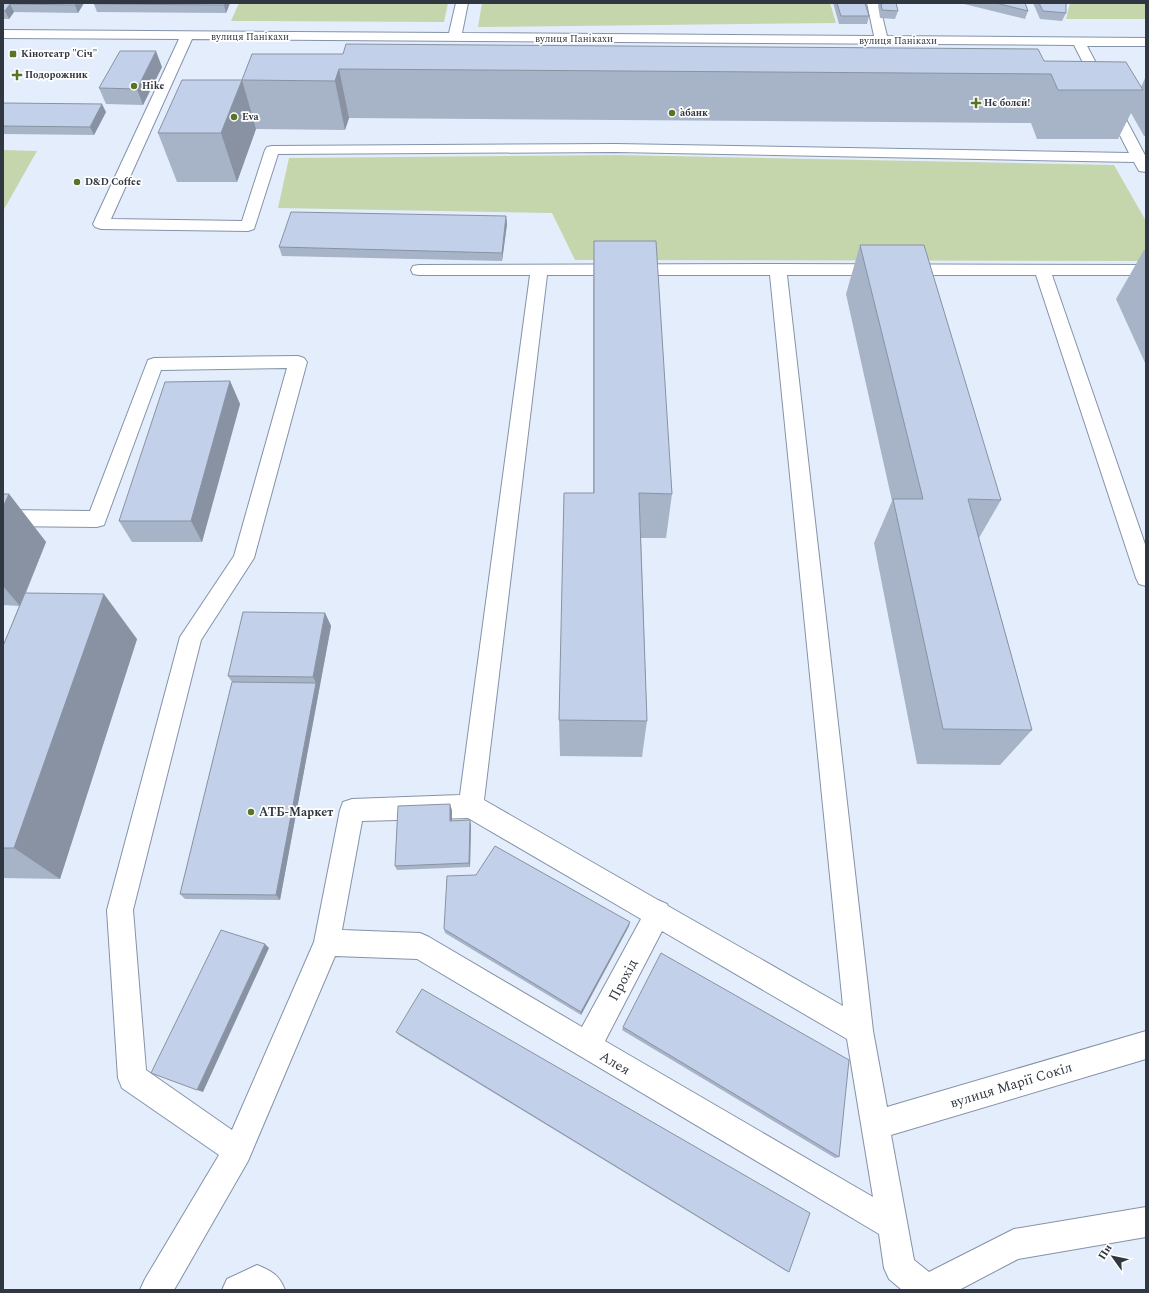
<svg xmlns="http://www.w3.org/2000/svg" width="1149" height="1293" font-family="Spectral,serif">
	<rect width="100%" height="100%" fill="#e4edfc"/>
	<g fill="#c5d6ac">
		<path d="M239,3H448L444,22L231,21Z"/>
		<path d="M482,3H830L836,23L478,27Z"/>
		<path d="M1070,3H1146V19H1066Z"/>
		<path d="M3,150L37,151L3,211Z"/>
		<path d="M619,155L1114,165L1146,221V261L575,260L552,213L278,208L289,158Z"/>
	</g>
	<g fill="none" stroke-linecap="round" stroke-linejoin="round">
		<g stroke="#8493a9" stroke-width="2">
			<g id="minor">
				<path d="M456,3H468L462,33L874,36L867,3H879L887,36L1146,38V46H1087L1146,157V172L1139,171L1134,162L615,152L278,154L254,229L248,231L101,229L95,227L93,224L179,39L3,38V30L449,33ZM192,39L1074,45L1129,153L615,144L272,146L267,147L265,150L242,221L111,219Z"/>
				<path d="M778,264L1146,265V275H1052L1146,547V586L1139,584L1136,578L1036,275H787L873,1031L887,1107L1146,1031V1059L891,1135L914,1260L929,1272L1014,1229L1146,1207V1237L1018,1259L959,1290H902L889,1279L884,1268L879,1234L417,959L335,956L248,1161L174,1290H140L145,1279L219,1155L122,1088L118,1078L107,910L180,637L234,556L287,368L161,370L104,525L97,527L3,526V510L90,511L148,360L154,358L298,356L304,358L307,362L254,558L201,640L133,910L146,1070L232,1130L314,942L340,810L343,802L352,799L460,795L530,275H419L413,274L411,270L413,266L419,265ZM547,275H770L843,1006L668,906L667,904L658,900L484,800ZM468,818L641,919L582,1027L429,937L420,933L342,930L362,821ZM662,931L847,1039L873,1197L605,1041Z"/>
				<path d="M257,1265C272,1271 279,1275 285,1290H222L227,1279Z"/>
			</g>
		</g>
		<use href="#minor" fill="#fff" fill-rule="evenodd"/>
	</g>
	<g fill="#a7b4c8">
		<path d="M3,3H84L78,13L14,12L9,19H3Z"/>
		<path d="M230,3L226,13L97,12L94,4Z"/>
		<path d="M833,3H865L869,16L867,24H839Z"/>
		<path d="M879,3H896L898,11L895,19L880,18L878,5Z"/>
		<path d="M960,3H1025L1028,11L1025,19Z"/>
		<path d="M1033,3H1066V13L1062,21L1040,19Z"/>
		<path d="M252,54L1044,61L1141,87L1146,76V136H1144L1131,113L1118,139H1037L1031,123L349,118L345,130L256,129L237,182H177L158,133L242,80Z"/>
		<path d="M162,67L143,105L106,104L99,88Z"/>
		<path d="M3,103L106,112L94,135L3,134Z"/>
		<path d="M506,216L507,224L502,261L282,256L279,247Z"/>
		<path d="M594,241L672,494L666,538H641L647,721L642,757L560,756L559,720L593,493V290Z"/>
		<path d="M860,245L1001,500L979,538L1032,730L1000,765L917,764L874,543L892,501L846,294Z"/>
		<path d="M1144,250H1146V365L1116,299Z"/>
		<path d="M230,381L240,404L202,542H132L119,521Z"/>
		<path d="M3,494H9L46,542L26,593L137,639L60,879L3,878V646L19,606L3,605Z"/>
		<path d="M325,613L331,626L280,900L185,899L180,894L232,682L228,676Z"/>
		<path d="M452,810V821L471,825L470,867L397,870L395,866Z"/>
		<path d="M476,875L629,926L581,1015L445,933L444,929Z"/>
		<path d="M623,1027L839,1157L835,1158L622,1030Z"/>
		<path d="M396,1032L789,1272L786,1271L399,1035Z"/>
	</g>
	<g fill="#8892a3">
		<path d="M76,3H84L78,13L75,5Z"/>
		<path d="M225,3H230L226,13L224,5Z"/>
		<path d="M10,4L14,12L9,19L5,11Z"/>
		<path d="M156,51L162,67L143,105L137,89Z"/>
		<path d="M339,69L349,118L345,130L335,81Z"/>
		<path d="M242,80L256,129L237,182L221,133Z"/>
		<path d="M102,104L106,112L94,135L90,127Z"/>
		<path d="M506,216L507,224L502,261V253Z"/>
		<path d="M230,381L240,404L202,542L191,521Z"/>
		<path d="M9,494L46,542L20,606L3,586V507Z"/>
		<path d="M104,594L137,639L60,879L14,848Z"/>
		<path d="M325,613L331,626L280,900L276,895L316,683L313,677Z"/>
		<path d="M450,804L452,810V826L450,821Z"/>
		<path d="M470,820L471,825L470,867L469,863Z"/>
		<path d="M630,922L629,926L581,1015V1012Z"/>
		<path d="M265,944L269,948L203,1092L197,1090Z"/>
	</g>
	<g fill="#c2d1e9" stroke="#8892a3">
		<path d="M3,3H76L75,5L10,4L5,11H3Z"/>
		<path d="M94,3H225L224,5L94,4Z"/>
		<path d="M837,3H865L869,16H841Z"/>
		<path d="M881,3H896L898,11L882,10Z"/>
		<path d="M996,3H1025L1028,11Z"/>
		<path d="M1039,3H1066V13L1043,11Z"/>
		<path d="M346,44L1038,49L1044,61L1126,62L1143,90H1058L1051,74L339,69L335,81L242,80L221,133H158L182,80H242L252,54H343Z"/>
		<path d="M120,51H156L137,89L99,88Z"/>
		<path d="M3,103L102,104L90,127L3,126Z"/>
		<path d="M291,212L506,216L502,253L279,247Z"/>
		<path d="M594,241H656L672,494L639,493L647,721L559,720L564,493H594Z"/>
		<path d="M860,245H924L1001,500L968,499L1032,730L943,729L893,499H923Z"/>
		<path d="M230,381L191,521H119L165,382Z"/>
		<path d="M3,494H9L3,507Z"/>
		<path d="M25,593L104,594L14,848H3V646Z"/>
		<path d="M243,612L325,613L313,677L228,676Z"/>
		<path d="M232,682L316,683L276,895L180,894Z"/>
		<path d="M450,804V821L470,820L469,863L395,866L398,806Z"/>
		<path d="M495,846L630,922L581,1012L444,929L447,876L476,875Z"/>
		<path d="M221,930L265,944L197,1090L151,1073Z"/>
		<path d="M661,953L849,1060L839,1157L623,1027Z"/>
		<path d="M422,989L810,1213L789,1272L396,1032Z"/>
	</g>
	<g fill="#5a7326" stroke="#fff" stroke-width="1.5">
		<rect x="9" y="50" width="8" height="8" rx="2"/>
		<path d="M15 69h4v4h4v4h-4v4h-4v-4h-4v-4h4z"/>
		<circle cx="134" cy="86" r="4"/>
		<path d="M974 97h4v4h4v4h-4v4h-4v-4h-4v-4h4z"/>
		<circle cx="672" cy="113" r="4"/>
		<circle cx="234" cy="117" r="4"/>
		<circle cx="77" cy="182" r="4"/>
		<circle cx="251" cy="812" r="4"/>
	</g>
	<g text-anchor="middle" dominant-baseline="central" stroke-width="3.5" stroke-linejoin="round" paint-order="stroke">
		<g font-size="10" fill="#313740" stroke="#fff">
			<text x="250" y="37">вулиця Панікахи</text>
			<text x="574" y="39">вулиця Панікахи</text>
			<text x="898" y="41">вулиця Панікахи</text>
		</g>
		<g font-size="10" font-weight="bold" fill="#313740" stroke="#fff" text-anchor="start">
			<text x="21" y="54">Кінотеатр "Січ"</text>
			<text x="25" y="75">Подорожник</text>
			<text x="142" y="86">Hike</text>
			<text x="984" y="103">Нє болєй!</text>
			<text x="680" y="113">а̀банк</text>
			<text x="242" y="117">Eva</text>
			<text x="85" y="182">D&amp;D Coffee</text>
		</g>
		<g font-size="12" font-weight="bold" fill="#313740" stroke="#fff" text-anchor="start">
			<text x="259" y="812">АТБ-Маркет</text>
		</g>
		<g font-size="14" fill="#313740" stroke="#fff">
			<text transform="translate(623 980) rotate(-62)">Прохід</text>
			<text transform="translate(615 1063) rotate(30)">Алея</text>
			<text transform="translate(1011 1085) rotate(-17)">вулиця Марії Сокіл</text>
		</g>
	</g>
	<rect width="1149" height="1293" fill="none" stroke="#313740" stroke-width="8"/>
	<g transform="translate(1113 1257) rotate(303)" stroke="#ffffff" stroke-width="3" paint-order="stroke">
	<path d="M0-3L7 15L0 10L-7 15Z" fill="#313740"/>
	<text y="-6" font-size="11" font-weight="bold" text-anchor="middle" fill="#313740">Пн</text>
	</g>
</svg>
